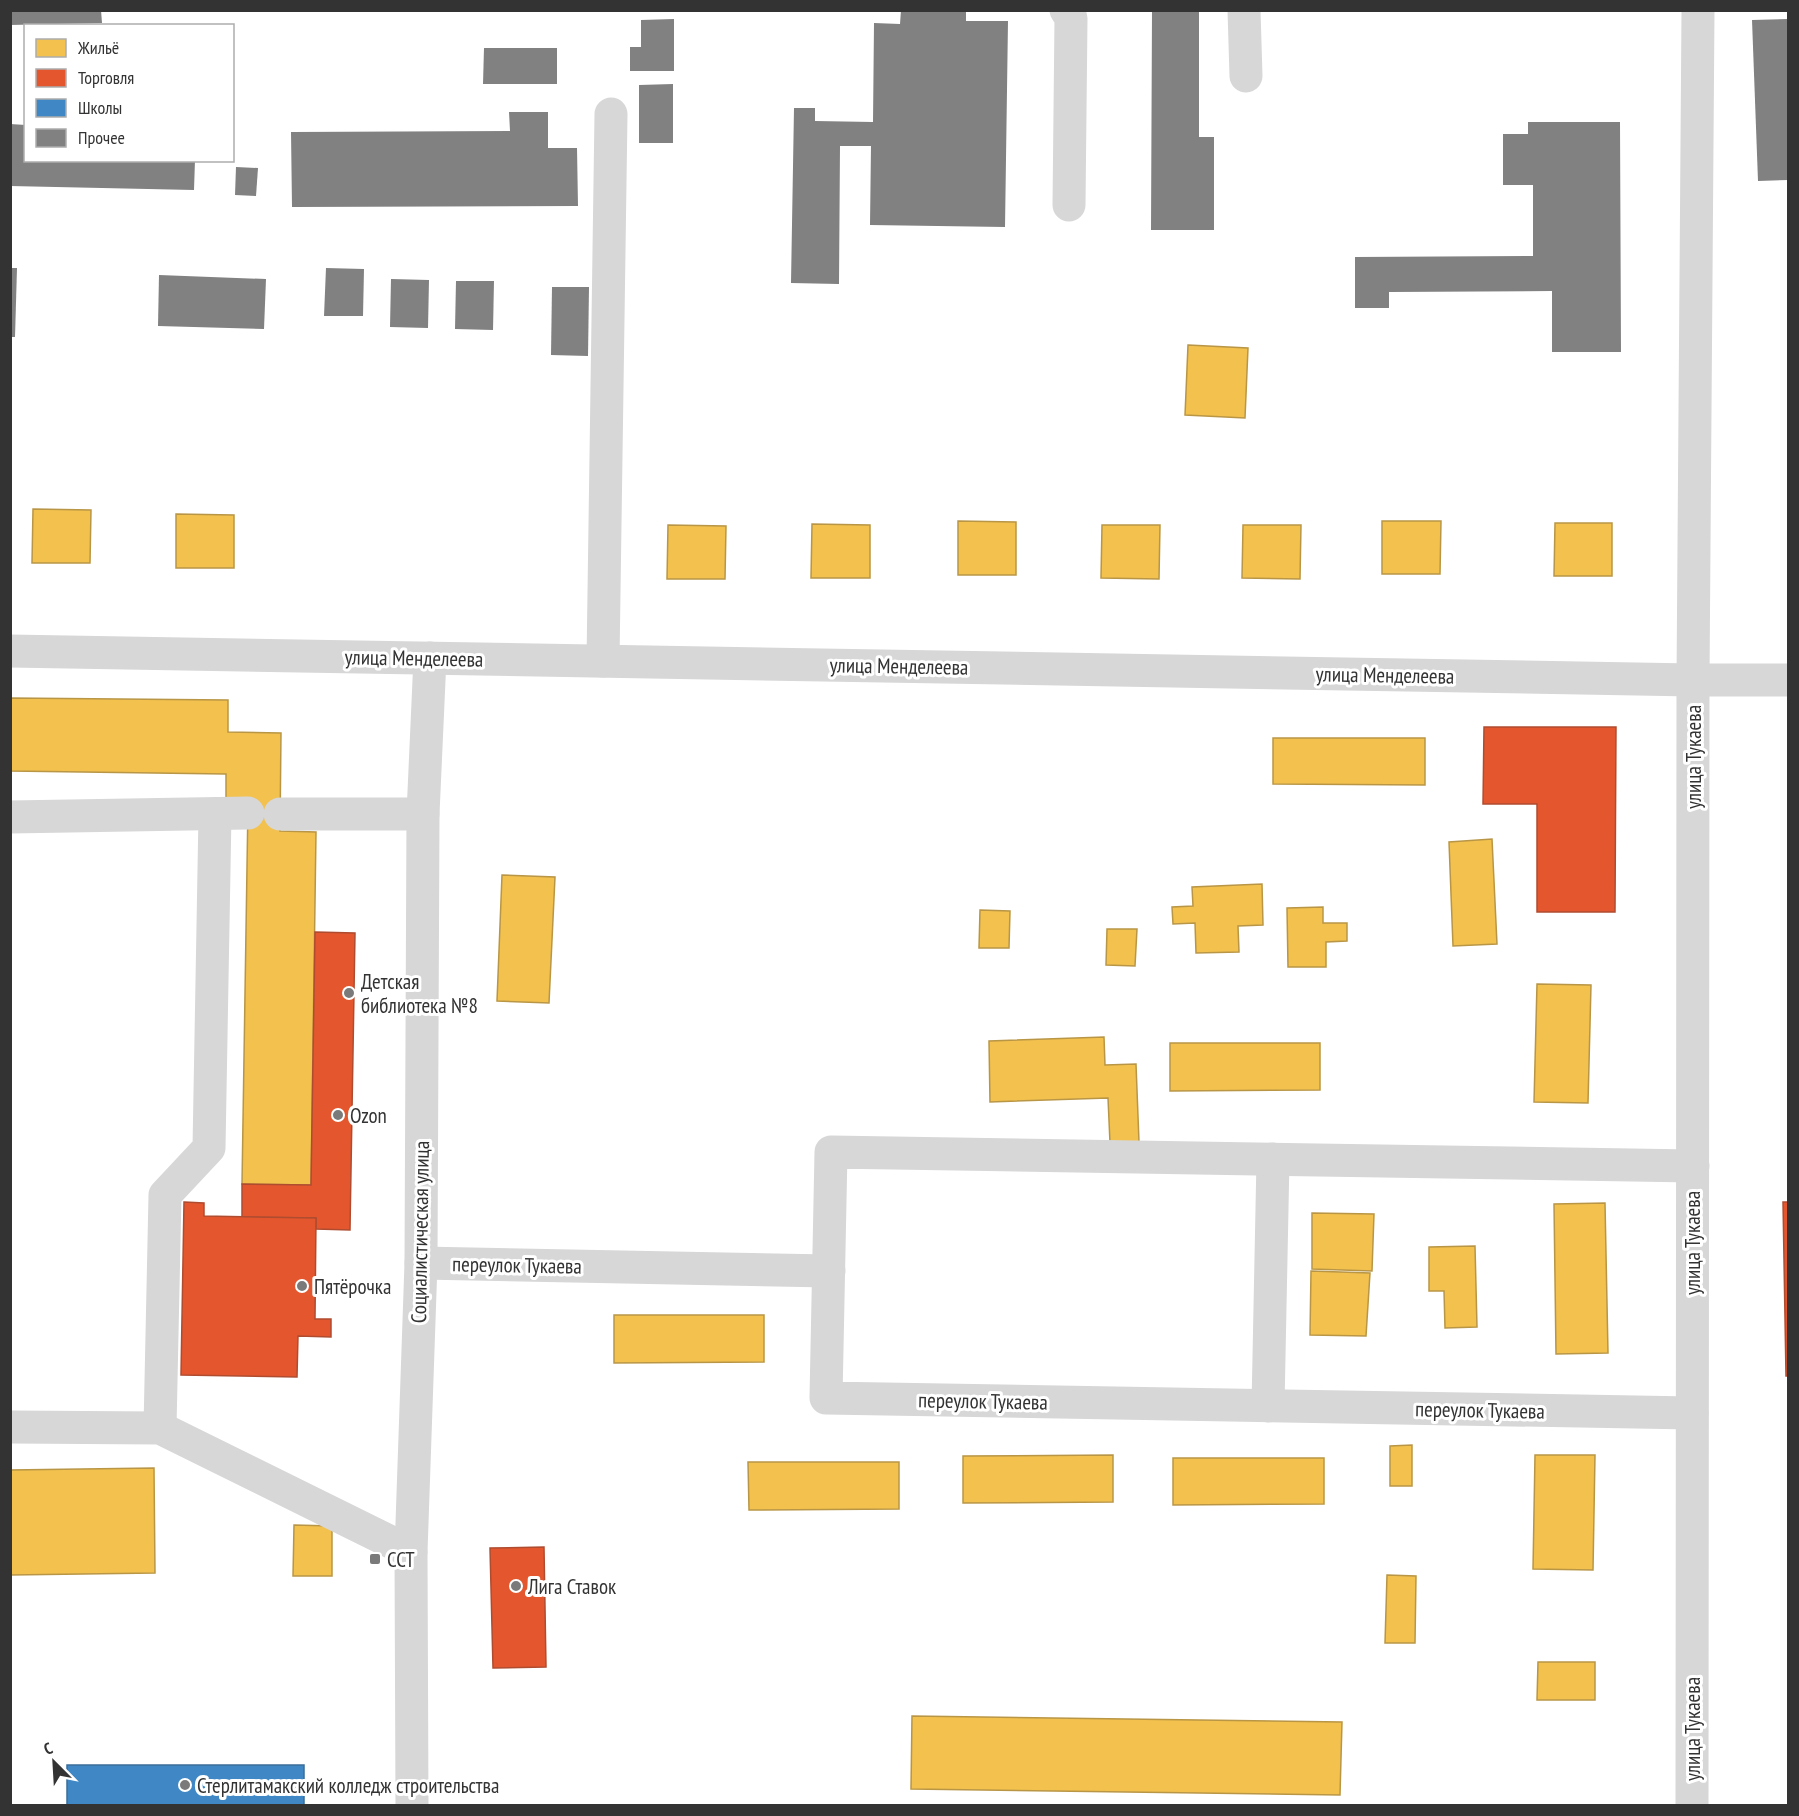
<svg xmlns="http://www.w3.org/2000/svg" width="1799" height="1816" font-family="'PT Sans Narrow',sans-serif">
	<rect width="100%" height="100%" fill="#fff"/>
	<g fill="#f2c14e" stroke="#b99646" stroke-width="1.5">
		<path d="M1188,345L1248,348L1245,418L1185,415Z"/>
		<path d="M33,509L91,510L90,563H32Z"/>
		<path d="M176,514L234,515V568H176Z"/>
		<path d="M958,521L1016,522V575H958Z"/>
		<path d="M1382,521H1441L1440,574H1382Z"/>
		<path d="M1555,523H1612V576H1554Z"/>
		<path d="M812,524L870,525V578H811Z"/>
		<path d="M668,525L726,526L725,579H667Z"/>
		<path d="M1102,525H1160L1159,579L1101,578Z"/>
		<path d="M1243,525H1301L1300,579L1242,578Z"/>
		<path d="M10,698L228,700V732L281,733L280,831L316,832L311,1185L242,1184L248,804L226,803V774L10,771Z"/>
		<path d="M1273,738H1425V785L1273,784Z"/>
		<path d="M1492,839L1497,944L1453,946L1449,842Z"/>
		<path d="M502,875L555,877L549,1003L497,1001Z"/>
		<path d="M1262,884L1263,925L1238,926L1239,952L1196,953L1195,923L1173,924L1172,907L1193,906L1192,887Z"/>
		<path d="M1323,907V923H1347V941L1326,942V967H1288L1287,908Z"/>
		<path d="M980,910L1010,911L1009,948H979Z"/>
		<path d="M1107,929H1137L1135,966L1106,965Z"/>
		<path d="M1537,984L1591,985L1588,1103L1534,1102Z"/>
		<path d="M1104,1037L1105,1065L1136,1064L1139,1142L1110,1143L1108,1098L990,1102L989,1041Z"/>
		<path d="M1170,1043H1320V1090L1170,1091Z"/>
		<path d="M1605,1203L1608,1353L1556,1354L1554,1204Z"/>
		<path d="M1312,1213L1374,1214L1372,1271L1312,1269Z"/>
		<path d="M1475,1246L1477,1327L1445,1328L1444,1291H1429V1247Z"/>
		<path d="M1311,1271L1370,1273L1366,1336L1310,1335Z"/>
		<path d="M614,1315H764V1362L614,1363Z"/>
		<path d="M1412,1445V1486H1390V1446Z"/>
		<path d="M1113,1455V1502L963,1503V1456Z"/>
		<path d="M1535,1455H1595L1593,1570L1533,1569Z"/>
		<path d="M1173,1458H1324V1504L1173,1505Z"/>
		<path d="M748,1462H899V1509L749,1510Z"/>
		<path d="M154,1468L155,1573L10,1575V1470Z"/>
		<path d="M294,1525L332,1526V1576H293Z"/>
		<path d="M1387,1575L1416,1576L1415,1643H1385Z"/>
		<path d="M1538,1662H1595V1700H1537Z"/>
		<path d="M912,1716L1342,1722L1340,1795L911,1789Z"/>
	</g>
	<g fill="#e4572e" stroke="#af4c30" stroke-width="1.5">
		<path d="M1484,727H1616L1615,912H1537V804H1483Z"/>
		<path d="M315,932L355,933L350,1230L316,1229V1218L242,1217V1184L311,1185Z"/>
		<path d="M184,1202L204,1203V1216L316,1218L315,1319H331V1337L298,1336L297,1377L181,1375Z"/>
		<path d="M1783,1202H1788V1376H1786Z"/>
		<path d="M544,1547L546,1667L493,1668L490,1548Z"/>
	</g>
	<rect fill="#3f88c5" stroke="#3b6e99" stroke-width="1.5" x="67" y="1765" width="237" height="41"/>
	<g fill="#818181">
		<path d="M10,10H101L102,23L10,25Z"/>
		<path d="M901,10H966V21H1008L1005,227L870,225L871,146H840L839,284L791,283L794,108H815V121L873,122L874,23L900,24Z"/>
		<path d="M1152,10H1199V137H1214V230H1151Z"/>
		<path d="M674,19V71H630V47H641V20Z"/>
		<path d="M1788,19V180L1758,181L1752,20Z"/>
		<path d="M484,48H557V84H483Z"/>
		<path d="M673,84V143H639V85Z"/>
		<path d="M509,112H548V148H577L578,206L292,207L291,132L510,131Z"/>
		<path d="M1528,122H1620L1621,352H1552V291L1389,292V308H1355V257L1533,256V185H1503V134H1528Z"/>
		<path d="M10,124L26,125V160H195L194,190L10,186Z"/>
		<path d="M236,167L258,168L256,196L235,195Z"/>
		<path d="M10,268H17L15,337H10Z"/>
		<path d="M326,268L364,269L363,316H324Z"/>
		<path d="M159,275L266,279L264,329L158,326Z"/>
		<path d="M391,279L429,280L428,328L390,327Z"/>
		<path d="M456,281H494L493,330L455,329Z"/>
		<path d="M552,287H589L588,356L551,355Z"/>
	</g>
	<g fill="none" stroke-linecap="round" stroke-linejoin="round">
		<g stroke="#d7d7d7" stroke-width="33">
			<path d="M1066,10L1071,18L1069,205"/>
			<path d="M1244,10L1246,76"/>
			<path d="M10,651L1693,680H1788"/>
			<path d="M603,661L611,114"/>
			<path d="M280,814H423"/>
			<path d="M10,817L248,813"/>
			<path d="M421,1263L829,1271"/>
			<path d="M1268,1406L1273,1159"/>
			<path d="M1692,1413L826,1398L831,1152L1693,1166"/>
			<path d="M10,1427L160,1428L411,1552"/>
			<path d="M160,1428L165,1195L209,1148L215,814"/>
			<path d="M412,1806L411,1552L421,1263L423,814L430,658"/>
			<path d="M1692,1806L1693,680L1698,10"/>
		</g>
	</g>
	<g fill="#7a7a7a" stroke="#fff" stroke-width="2">
		<circle cx="349" cy="993" r="6"/>
		<circle cx="338" cy="1115" r="6"/>
		<circle cx="302" cy="1286" r="6"/>
		<rect x="369" y="1553" width="12" height="12" rx="3"/>
		<circle cx="516" cy="1586" r="6"/>
		<circle cx="185" cy="1785" r="6"/>
	</g>
	<g text-anchor="middle" dominant-baseline="central" stroke-width="6" stroke-linejoin="round" paint-order="stroke">
		<g font-size="21" fill="#333" stroke="#fff">
			<text transform="translate(414 658) rotate(1)">улица Менделеева</text>
			<text transform="translate(899 666) rotate(1)">улица Менделеева</text>
			<text transform="translate(1385 675) rotate(1)">улица Менделеева</text>
			<text transform="translate(1693 757) rotate(-90)">улица Тукаева</text>
			<text transform="translate(420 1232) rotate(-89)">Социалистическая улица</text>
			<text transform="translate(1692 1243) rotate(-90)">улица Тукаева</text>
			<text transform="translate(517 1265) rotate(1)">переулок Тукаева</text>
			<text transform="translate(983 1401) rotate(1)">переулок Тукаева</text>
			<text transform="translate(1480 1410) rotate(1)">переулок Тукаева</text>
			<text transform="translate(1692 1729) rotate(-90)">улица Тукаева</text>
		</g>
		<g font-size="21" fill="#333" stroke="#fff" text-anchor="start">
			<text x="361" y="981">Детская<tspan x="361" dy="24">библиотека №8</tspan></text>
			<text x="350" y="1115">Ozon</text>
			<text x="314" y="1286">Пятёрочка</text>
			<text x="387" y="1559">ССТ</text>
			<text x="528" y="1586">Лига Ставок</text>
			<text x="197" y="1785">Стерлитамакский колледж строительства</text>
		</g>
	</g>
	<rect width="1799" height="1816" fill="none" stroke="#333333" stroke-width="24"/>
	<rect x="24" y="24" width="210" height="138" fill="#ffffff" stroke="#adadad" stroke-width="1.5"/>
	<rect x="36" y="39" width="30" height="18" fill="#f2c14e" stroke="#adadad" stroke-width="1.5"/>
	<text x="78" y="54" font-size="18" fill="#333333">Жильё</text>
	<rect x="36" y="69" width="30" height="18" fill="#e4572e" stroke="#adadad" stroke-width="1.5"/>
	<text x="78" y="84" font-size="18" fill="#333333">Торговля</text>
	<rect x="36" y="99" width="30" height="18" fill="#3f88c5" stroke="#adadad" stroke-width="1.5"/>
	<text x="78" y="114" font-size="18" fill="#333333">Школы</text>
	<rect x="36" y="129" width="30" height="18" fill="#818181" stroke="#adadad" stroke-width="1.5"/>
	<text x="78" y="144" font-size="18" fill="#333333">Прочее</text>
	<g transform="translate(54 1762) rotate(336)" stroke="#ffffff" stroke-width="4.5" paint-order="stroke">
	<path d="M0-4.5L10 22L0 15L-10 22Z" fill="#333333"/>
	<text y="-9" font-size="16" font-weight="bold" text-anchor="middle" fill="#333333">С</text>
	</g>
</svg>
